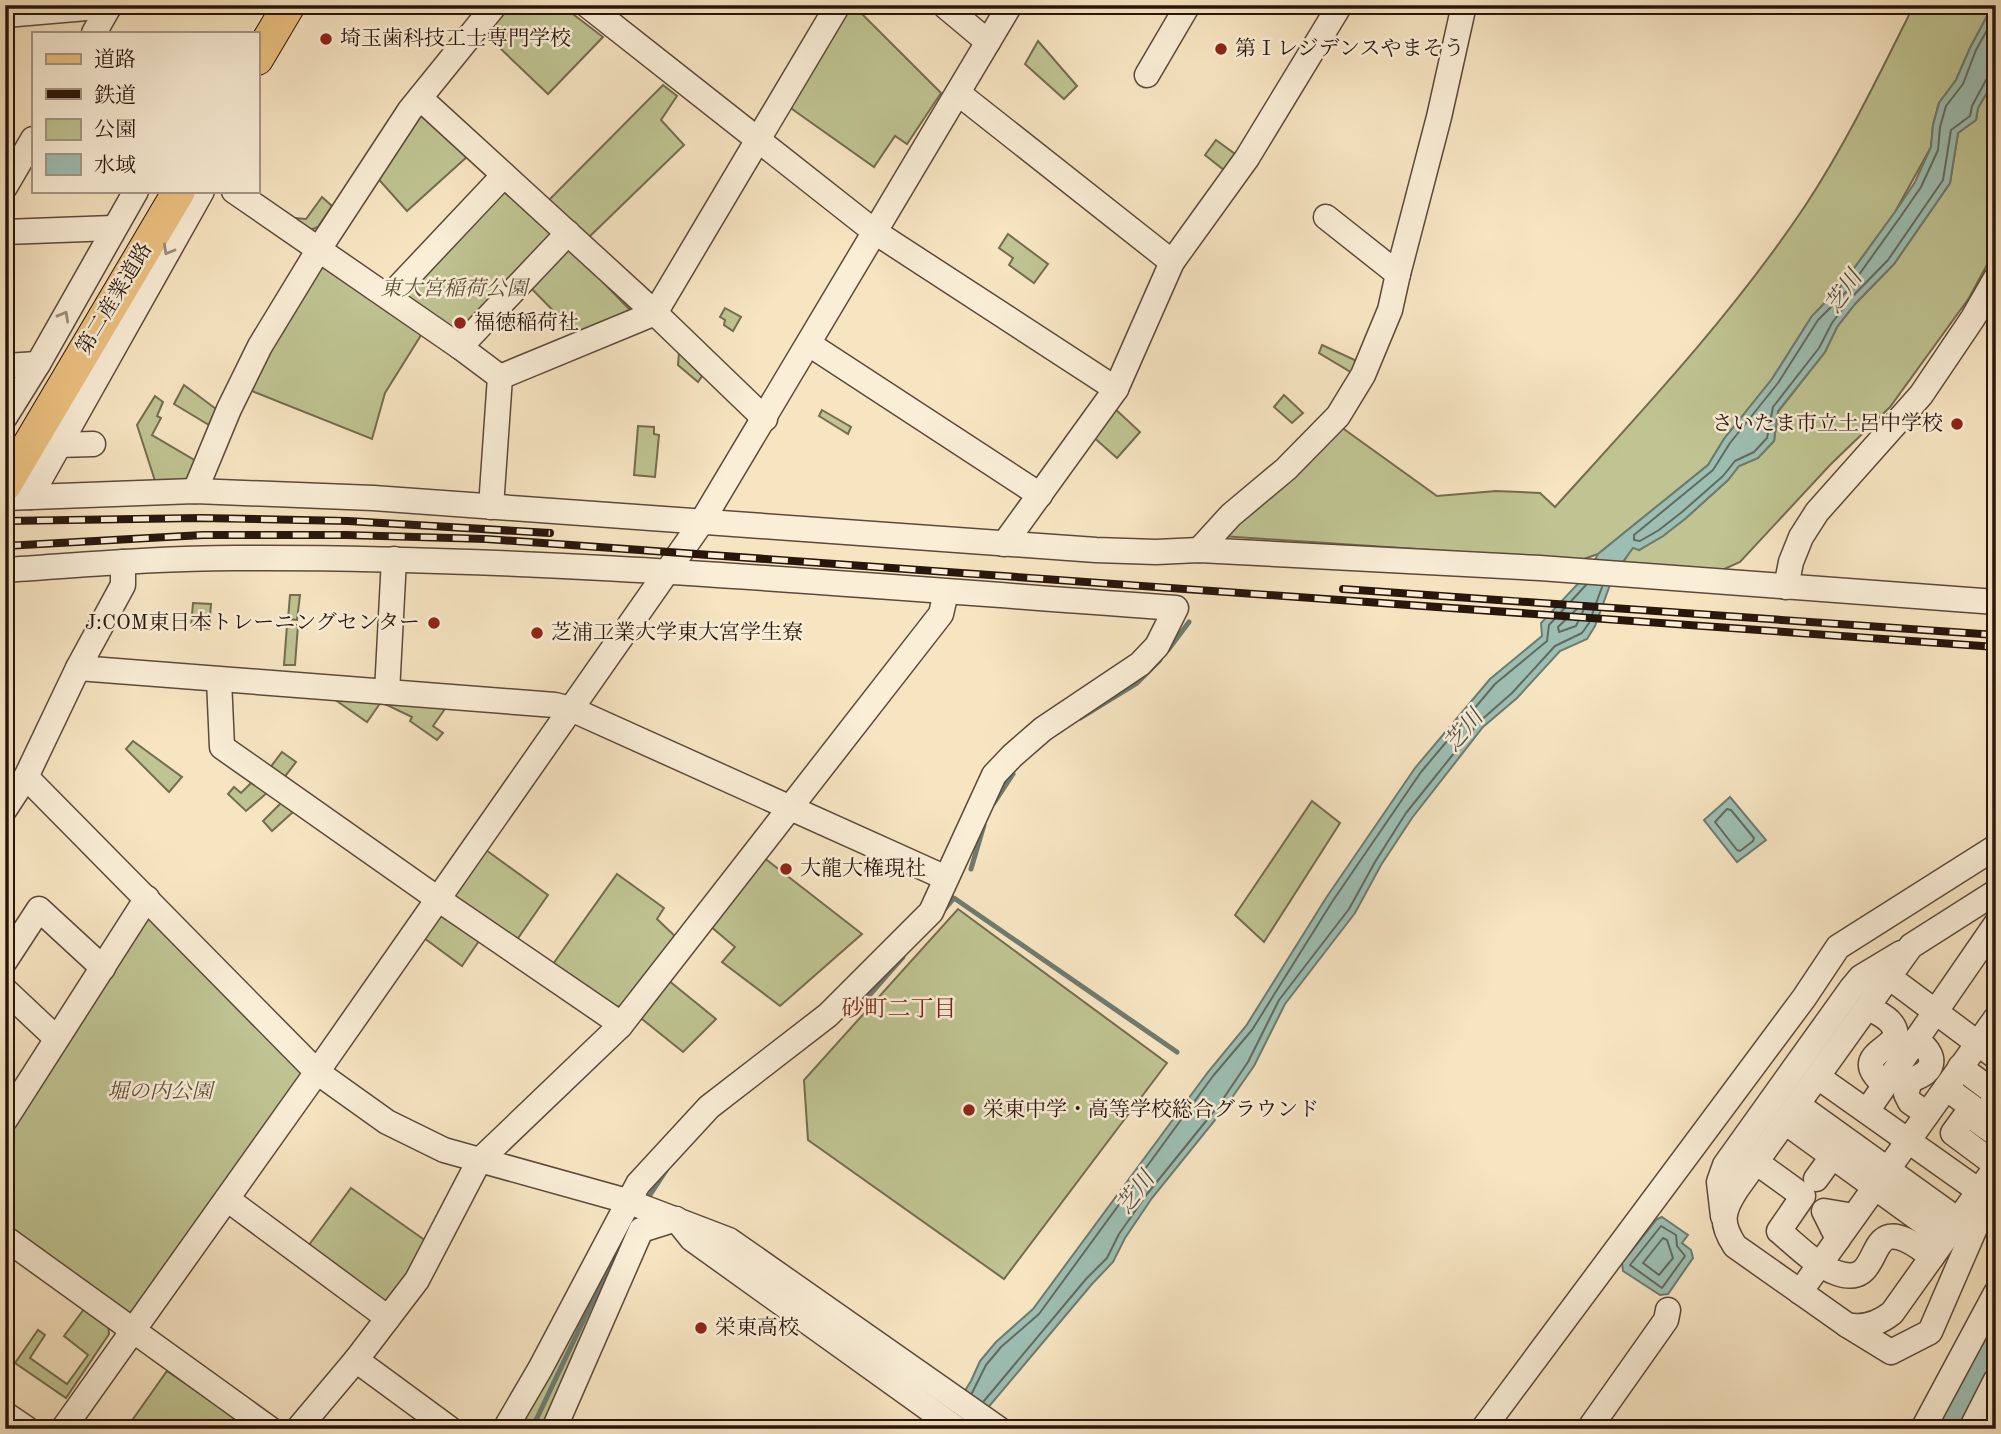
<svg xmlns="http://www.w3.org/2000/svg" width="2001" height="1434" font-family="'Old Standard TT','Noto Serif JP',serif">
	<rect width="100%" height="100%" fill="#f7e5c2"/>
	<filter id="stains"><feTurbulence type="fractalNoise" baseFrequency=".00286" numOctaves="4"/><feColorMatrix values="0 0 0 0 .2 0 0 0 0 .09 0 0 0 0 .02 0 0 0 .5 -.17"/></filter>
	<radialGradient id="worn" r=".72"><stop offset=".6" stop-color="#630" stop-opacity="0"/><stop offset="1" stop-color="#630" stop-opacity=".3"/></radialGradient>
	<g fill="#bfc492" stroke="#746c4f" stroke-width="2">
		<path d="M504,5H561L603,37L548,94L482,31Z"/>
		<path d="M845,5H853L941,93L907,144L895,136L874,167L785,104Z"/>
		<path d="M1914,5H1993L1970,48L1956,80L1939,103L1933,125L1931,147L1895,212L1842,285L1812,316L1772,379L1724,439L1708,465L1598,554L1581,560L1221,536L1341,427L1437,496L1496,491L1540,493L1555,507C1643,410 1732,315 1805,206C1847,142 1880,73 1914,5Z"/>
		<path d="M1038,41L1077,86L1064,99L1025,64Z"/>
		<path d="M1996,77V248L1969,298L1890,407L1830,465L1740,562L1720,571L1622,564L1633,547L1639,550L1663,536L1686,518L1728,480L1739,466L1758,458L1774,441L1778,412L1825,352L1837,327L1855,304L1894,264L1950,183L1958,133L1976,120L1978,108Z"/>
		<path d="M663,85L677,96L661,120L684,145L587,239L548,201Z"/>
		<path d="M419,110L469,155L407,211L373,173Z"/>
		<path d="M1216,140L1235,154L1229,174L1205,155Z"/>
		<path d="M505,186L555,235L458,336L399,295Z"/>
		<path d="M322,197L332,206L318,227L310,230L295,218L306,219Z"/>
		<path d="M1008,234L1048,264L1034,283L1009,265L1013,258L999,248Z"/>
		<path d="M566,244L630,310L577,335L526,283Z"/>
		<path d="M316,262L423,332L385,393L372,439L247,389Z"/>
		<path d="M725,308L741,317L733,331L724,325L725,320L720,317Z"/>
		<path d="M1322,345L1359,362L1354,374L1319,353Z"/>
		<path d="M679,352L702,376L698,382L678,365Z"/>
		<path d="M184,385L216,409L209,425L174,404Z"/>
		<path d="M1284,395L1303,413L1292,423L1274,407Z"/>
		<path d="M155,396L163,402L157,416L161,418L152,435L196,461L190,479L156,484L137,425Z"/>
		<path d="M1113,407L1140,432L1117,458L1091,435Z"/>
		<path d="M822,410L851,427L848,434L819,416Z"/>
		<path d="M638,426L654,427V434L659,435L655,477L634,475Z"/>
		<path d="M290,595H300L297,620L288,619Z"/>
		<path d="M193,603L211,604L209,629L191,627Z"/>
		<path d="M287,625H298L295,665H284Z"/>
		<path d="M334,699L381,702L367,722Z"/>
		<path d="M385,704L447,706L433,726L443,733L437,740L410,721L412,717Z"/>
		<path d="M133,741L182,777L169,792L126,749Z"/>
		<path d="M282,752L296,762L283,779L269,769Z"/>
		<path d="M252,782L268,792L246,811L228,794L234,787L241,793Z"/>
		<path d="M1312,801L1340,823L1264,942L1235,915Z"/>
		<path d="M282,802L293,812L272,831L263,821Z"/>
		<path d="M486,850L548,895L516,941L454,896Z"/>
		<path d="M763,857L862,934L780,1006L722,962L735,947L709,925Z"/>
		<path d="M617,874L664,908L657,919L677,938L621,1006L614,1007L553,964Z"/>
		<path d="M147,898L317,1072L133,1331L5,1238V1120Z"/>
		<path d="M958,909L1167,1063L1004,1279L808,1140L804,1080Z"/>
		<path d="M438,916H446L479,941L462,966L424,938Z"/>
		<path d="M668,980L716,1019L683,1052L637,1015Z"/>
		<path d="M351,1188L426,1241L403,1286L387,1306L306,1249Z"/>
		<path d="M617,1219L641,1230L554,1429H505Z"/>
		<path d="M84,1309L108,1324L109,1334L66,1398L15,1363L38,1330L45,1335L30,1358L67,1384L88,1355L64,1336Z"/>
		<path d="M167,1371L253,1429H126Z"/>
	</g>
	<g fill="#9dbfb3" stroke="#6e7b70" stroke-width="2">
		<path d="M1993,5H1996V77L1978,108L1976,120L1958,133L1950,183L1894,264L1855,304L1837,327L1825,352L1778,411L1774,441L1758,458L1739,466L1728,480L1686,518L1663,536L1639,550L1633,548L1614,574L1595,626L1587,639L1560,651L1517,698L1483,727L1412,818L1381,865L1355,913L1285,1004L1254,1066L1224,1109L1152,1198L1125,1238L1113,1262L1092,1284L970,1429H941L971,1381L980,1361L996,1342L1033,1309L1208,1072L1246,1026L1326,898L1415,768L1490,679L1542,636L1541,623L1589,572L1598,554L1708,465L1724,439L1772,379L1812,316L1842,285L1895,212L1915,182L1931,147L1933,125L1939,103L1956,80L1970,48Z"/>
		<path d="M1730,797L1766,840L1737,862L1704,820Z"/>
		<path d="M1662,1217L1688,1235L1682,1243L1691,1250L1693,1258L1668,1294L1660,1295L1623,1271L1622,1263L1657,1219Z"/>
		<path d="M1996,1322V1350L1950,1429H1932Z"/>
	</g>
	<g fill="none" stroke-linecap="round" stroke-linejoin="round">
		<g stroke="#626a60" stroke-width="2">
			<path d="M1996,14L1976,50L1963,84L1946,106L1940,127L1938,150L1921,187L1901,216L1848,290L1818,320L1778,383L1730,443L1713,470L1634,535V540L1640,541L1659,530L1682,512L1723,476L1735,461L1754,452L1767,438L1773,407L1819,348L1832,323L1849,300L1888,260L1943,180L1951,130L1970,116L1972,106L1986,80L1996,76"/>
			<path d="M1581,605L1584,609L1576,626L1559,632L1558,627Z"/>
			<path d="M1727,809L1731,810L1754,838L1753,841L1740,851L1737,850L1715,822Z"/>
			<path d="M1661,1226L1676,1235L1677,1246L1685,1256L1662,1288L1630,1265Z"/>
			<path d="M1663,1238L1667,1240L1673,1258L1659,1275L1643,1263Z"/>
			<path d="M972,1393L986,1365L1001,1347L1039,1314L1213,1076L1252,1030L1332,902L1421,772L1495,684L1547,641L1549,625L1586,585"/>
			<path d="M984,1401L1086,1279L1107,1258L1119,1234L1147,1194L1219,1105L1248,1062L1279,1000L1349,909L1375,862L1406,813L1479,722L1512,693L1555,646L1582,633L1589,623L1602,587"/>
		</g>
		<g stroke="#6e7b70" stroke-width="5">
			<path d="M1168,650L1189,622"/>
			<path d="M1080,718L1137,683L1160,660"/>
			<path d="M994,803L1013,774"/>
			<path d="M971,869L984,825"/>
			<path d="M944,910L954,898L1177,1052"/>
			<path d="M866,999L903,957"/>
			<path d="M650,1195L667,1169"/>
			<path d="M530,1429L537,1418L616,1252"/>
		</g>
		<path stroke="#9dbfb3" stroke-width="19" d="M1954,1429L1996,1343"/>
		<g stroke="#5c493a" stroke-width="27">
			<g id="minor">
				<path d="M587,5L875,232L1116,389"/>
				<path d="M945,6L988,42"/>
				<path d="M5,15L110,6"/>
				<path d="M94,33L110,5"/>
				<path d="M1147,75L1188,5"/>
				<path d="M958,93L1172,262"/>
				<path d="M420,98L655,313L838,5"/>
				<path d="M5,187L33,139"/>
				<path d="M234,191L460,347L500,377L491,507"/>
				<path d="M1326,217L1398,274"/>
				<path d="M5,232L113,228"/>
				<path d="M389,297L504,175"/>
				<path d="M809,344L1040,495"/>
				<path d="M460,347L568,233"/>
				<path d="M5,366L38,364"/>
				<path d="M500,377L655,313L765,419"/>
				<path d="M5,417L38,364L136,191"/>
				<path d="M57,445L93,444"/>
				<path d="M195,491L229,409L260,346L319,249L410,110L495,5"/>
				<path d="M30,497L202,191"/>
				<path d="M5,498L195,491L373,498L1096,550L1156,552L1199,550L1540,568L1996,602"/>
				<path d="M1004,544L1116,389L1172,262L1247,158L1340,5"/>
				<path d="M1199,550L1231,515L1286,469L1338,416L1363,375L1390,310L1398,274L1439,117L1464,5"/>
				<path d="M5,570C82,565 158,558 235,558C548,556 863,586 1176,608L1157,646L1140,664L1043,729L1012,756L994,775L931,912L828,1015L709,1107L638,1184L540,1369L505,1429"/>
				<path d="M1786,587L1791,562L1801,537L1817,512L1921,395L1973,318L1996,278"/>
				<path d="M78,668L555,705L571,709L946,878"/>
				<path d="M219,680L222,747L438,899L612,1018L620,1026"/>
				<path d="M387,692L394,559"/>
				<path d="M26,777L317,1072L387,1122L444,1150L627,1201L729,1240L999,1429"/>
				<path d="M5,809L26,777L78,668L123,585V562"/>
				<path d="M1996,892L1911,946L1736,1190C1722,1212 1720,1223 1735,1246L1847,1325C1864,1329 1879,1323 1892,1313L1996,1167"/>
				<path d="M5,961L39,909L103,968"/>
				<path d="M1889,977L1996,1057"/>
				<path d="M5,990L56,1038"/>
				<path d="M1868,1007C1875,1012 1886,1016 1891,1023C1913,1050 1842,1050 1885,1085"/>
				<path d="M1916,1040C1927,1047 1939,1061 1925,1073C1921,1076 1915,1078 1910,1081L1906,1094L1910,1102L1927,1114"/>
				<path d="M1960,1067L1996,1094"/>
				<path d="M1818,1077L1979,1191"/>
				<path d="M1946,1088L1972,1107L1953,1133L1996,1165"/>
				<path d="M1996,1098L1979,1122L1996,1134"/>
				<path d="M1798,1105L1958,1220"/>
				<path d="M1867,1111L1996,924"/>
				<path d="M5,1120L147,898"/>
				<path d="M1785,1122L1945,1238"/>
				<path d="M1756,1162L1803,1196L1779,1231C1796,1245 1816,1266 1837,1273C1891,1292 1856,1196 1932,1257"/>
				<path d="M1816,1179L1832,1157"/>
				<path d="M227,1199L388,1318"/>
				<path d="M1723,1216L1719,1182L1725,1165L1851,989L1861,977L1901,953"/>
				<path d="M5,1238L270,1429"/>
				<path d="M1838,1239L1824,1211L1854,1216"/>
				<path d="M1800,1292L1996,1018"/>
				<path d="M1847,1325L1891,1352L1930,1332L1992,1189"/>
				<path d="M356,1360L450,1429"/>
				<path d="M5,1414L27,1429"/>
				<path d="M63,1429L317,1072L701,523L1010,5"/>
				<path d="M298,1429L356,1360L417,1280L479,1161L620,1026L941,614L946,592"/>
				<path d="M554,1429L641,1230L676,1219L692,1239L957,1429"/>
				<path d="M1483,1429L1804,998L1838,947L1996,847"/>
				<path d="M1589,1429L1666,1320L1668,1310"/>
				<path d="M1923,1429L1996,1293"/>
				<path d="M1971,1429L1996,1380"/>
			</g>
		</g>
		<g stroke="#28150c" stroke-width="34">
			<g id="major">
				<path d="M257,59L289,5"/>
				<path d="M5,485L179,191"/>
			</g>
		</g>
		<use href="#minor" stroke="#faeed7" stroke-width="24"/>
		<use href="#major" stroke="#ecc281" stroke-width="32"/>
		<g stroke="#28150c" stroke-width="8">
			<g id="rail">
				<path d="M5,521L201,518L348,521L550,533"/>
				<path d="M5,546L203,535H346L486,539L1996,647"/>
				<path d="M1343,589L1996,635"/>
			</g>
		</g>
		<use href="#rail" stroke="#faeed7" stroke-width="5" stroke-dasharray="16" stroke-linecap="butt"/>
	</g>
	<defs><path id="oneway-chevron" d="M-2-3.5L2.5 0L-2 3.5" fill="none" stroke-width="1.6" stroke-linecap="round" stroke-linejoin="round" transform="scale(1.75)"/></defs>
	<g stroke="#9c8c7c">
		<use href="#oneway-chevron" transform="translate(168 250) rotate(120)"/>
		<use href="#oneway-chevron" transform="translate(64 316) rotate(-61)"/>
	</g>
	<g fill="#8f2418" stroke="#faeed7" stroke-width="2.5">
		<circle cx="326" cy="39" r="7"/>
		<circle cx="1221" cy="49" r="7"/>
		<circle cx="460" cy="323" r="7"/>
		<circle cx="1957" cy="424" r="7"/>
		<circle cx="434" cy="623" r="7"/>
		<circle cx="537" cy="633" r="7"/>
		<circle cx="786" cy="869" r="7"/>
		<circle cx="969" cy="1110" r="7"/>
		<circle cx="701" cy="1328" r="7"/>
	</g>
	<g text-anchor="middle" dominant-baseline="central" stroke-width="5" stroke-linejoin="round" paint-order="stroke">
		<g font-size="21" fill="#28150c" stroke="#faeed7" text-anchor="start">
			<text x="340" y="39">埼玉歯科技工士専門学校</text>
			<text x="1235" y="49">第Ⅰレジデンスやまそう</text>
			<text x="474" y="323">福徳稲荷社</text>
			<text x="1943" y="424" text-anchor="end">さいたま市立土呂中学校</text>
			<text x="420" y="623" text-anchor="end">J:COM東日本トレーニングセンター</text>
			<text x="551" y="633">芝浦工業大学東大宮学生寮</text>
			<text x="800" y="869">大龍大権現社</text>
			<text x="983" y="1110">栄東中学・高等学校総合グラウンド</text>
			<text x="715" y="1328">栄東高校</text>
		</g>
		<g font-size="21" font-style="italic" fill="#5d523b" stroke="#faeed7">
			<text x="454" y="289">東大宮稲荷公園</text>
			<text x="160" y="1092">堀の内公園</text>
		</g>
		<g font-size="21" fill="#28150c" stroke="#faeed7">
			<text transform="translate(115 299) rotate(-59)">第二産業道路</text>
		</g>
		<g font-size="23" font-style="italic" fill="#515046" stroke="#faeed7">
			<text transform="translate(1844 292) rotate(-55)">芝川</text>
			<text transform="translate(1464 731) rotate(-50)">芝川</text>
			<text transform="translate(1136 1193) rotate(-53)">芝川</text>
		</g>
		<g font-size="23" fill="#7a1f14" stroke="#faeed7">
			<text x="899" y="1009">砂町二丁目</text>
		</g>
	</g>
	<rect width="2001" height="1434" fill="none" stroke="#f7e5c2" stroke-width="28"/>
	<rect x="7" y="7" width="1987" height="1420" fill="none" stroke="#28150c" stroke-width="3.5"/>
	<rect x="14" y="14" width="1973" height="1406" fill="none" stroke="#28150c" stroke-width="2"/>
	<rect x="32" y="32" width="228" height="161" fill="#faeed7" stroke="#a69786" stroke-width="2"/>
	<rect x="46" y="54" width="35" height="10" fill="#ecc281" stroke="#a69786" stroke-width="2"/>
	<text x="94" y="66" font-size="21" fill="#28150c">道路</text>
	<rect x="46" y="89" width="35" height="10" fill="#28150c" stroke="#a69786" stroke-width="2"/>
	<text x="94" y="102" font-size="21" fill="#28150c">鉄道</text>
	<rect x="46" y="119" width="35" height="21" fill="#bfc492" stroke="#a69786" stroke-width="2"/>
	<text x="94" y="136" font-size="21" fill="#28150c">公園</text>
	<rect x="46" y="154" width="35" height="21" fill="#9dbfb3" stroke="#a69786" stroke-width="2"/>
	<text x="94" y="172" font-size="21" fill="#28150c">水域</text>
	<rect width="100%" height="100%" filter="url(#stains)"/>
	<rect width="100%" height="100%" fill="url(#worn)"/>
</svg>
